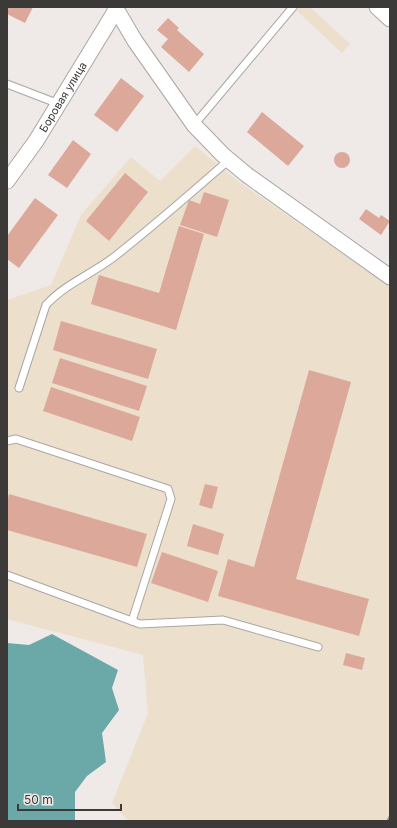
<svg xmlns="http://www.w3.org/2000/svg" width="397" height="828" font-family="Inter,sans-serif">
	<rect width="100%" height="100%" fill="#efeae7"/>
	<g fill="#ece0cc">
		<path d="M299,7H310L350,44L342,53L296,10Z"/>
		<path d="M195,146L238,181L390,287V821H128L112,803L148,713L143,655L7,619V300L51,285L81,215L131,157L160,181Z"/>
	</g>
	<path fill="#6ba9a9" d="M52,634L118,670L112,688L119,710L102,733L106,762L87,776L75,792V821H7V643L29,645Z"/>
	<g fill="#dca89a">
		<path d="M7,7H33L25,23L7,14Z"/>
		<path d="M168,18L179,28L177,30L204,54L189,72L161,47L168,39L157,30Z"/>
		<path d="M121,78L144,96L117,132L94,115Z"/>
		<path d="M262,112L304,146L288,166L247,132Z"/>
		<path d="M73,140L91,154L67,188L48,175Z"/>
		<circle cx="342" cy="160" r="8"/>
		<path d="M125,173L148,192L109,241L86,221Z"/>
		<path d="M204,192L229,200L217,237L180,225L189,200L200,204Z"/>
		<path d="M35,198L58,215L19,268L7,259V236Z"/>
		<path d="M366,209L379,218L381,215L390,221L381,235L359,219Z"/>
		<path d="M179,226L204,234L176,330L91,304L99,275L159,293Z"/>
		<path d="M61,321L157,349L148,379L53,350Z"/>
		<path d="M60,358L147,386L139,411L52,383Z"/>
		<path d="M309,370L351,382L296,579L369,599L359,636L218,596L228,559L254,567Z"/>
		<path d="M51,387L140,417L132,441L43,411Z"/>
		<path d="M205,484L218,487L212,509L199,505Z"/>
		<path d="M9,494L147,534L137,567L7,530V503Z"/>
		<path d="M193,524L224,534L218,555L187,546Z"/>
		<path d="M162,552L218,571L208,602L151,583Z"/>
		<path d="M346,653L365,658L362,670L343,665Z"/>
	</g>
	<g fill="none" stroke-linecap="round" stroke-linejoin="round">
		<g stroke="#aba6a3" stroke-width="9">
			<g id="service">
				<path d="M7,84L59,104"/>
				<path d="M194,125L293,7"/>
				<path d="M19,388L46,305C65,284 92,274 114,257C154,226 191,193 229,160"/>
				<path d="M7,441L16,439L168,489L171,499L132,621"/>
				<path d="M7,575L140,624L223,620L318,647"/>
			</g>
		</g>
		<g stroke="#aba6a3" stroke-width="17">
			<g id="minor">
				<path d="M115,7L135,41L194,125L223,155L247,175L390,277"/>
				<path d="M377,7L390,19"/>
				<path id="s1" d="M7,181L36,141L116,10"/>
			</g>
		</g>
		<use href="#service" stroke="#fff" stroke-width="7"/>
		<use href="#minor" stroke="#fff" stroke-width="15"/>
		<path stroke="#8f8b89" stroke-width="3" stroke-dasharray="8 4" stroke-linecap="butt" d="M388,821L390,817"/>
	</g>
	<g text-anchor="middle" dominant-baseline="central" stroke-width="3" stroke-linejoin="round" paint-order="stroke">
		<g font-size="11" fill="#3c3a39" stroke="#efeae7">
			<text stroke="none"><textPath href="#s1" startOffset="101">Боровая улица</textPath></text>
		</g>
	</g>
	<rect width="397" height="828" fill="none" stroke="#3c3a39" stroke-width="16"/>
	<path d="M18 804v6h103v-6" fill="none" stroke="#3c3a39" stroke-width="2"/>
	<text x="24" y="804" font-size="12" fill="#3c3a39" stroke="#efeae7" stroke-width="3" paint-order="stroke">50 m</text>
</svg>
